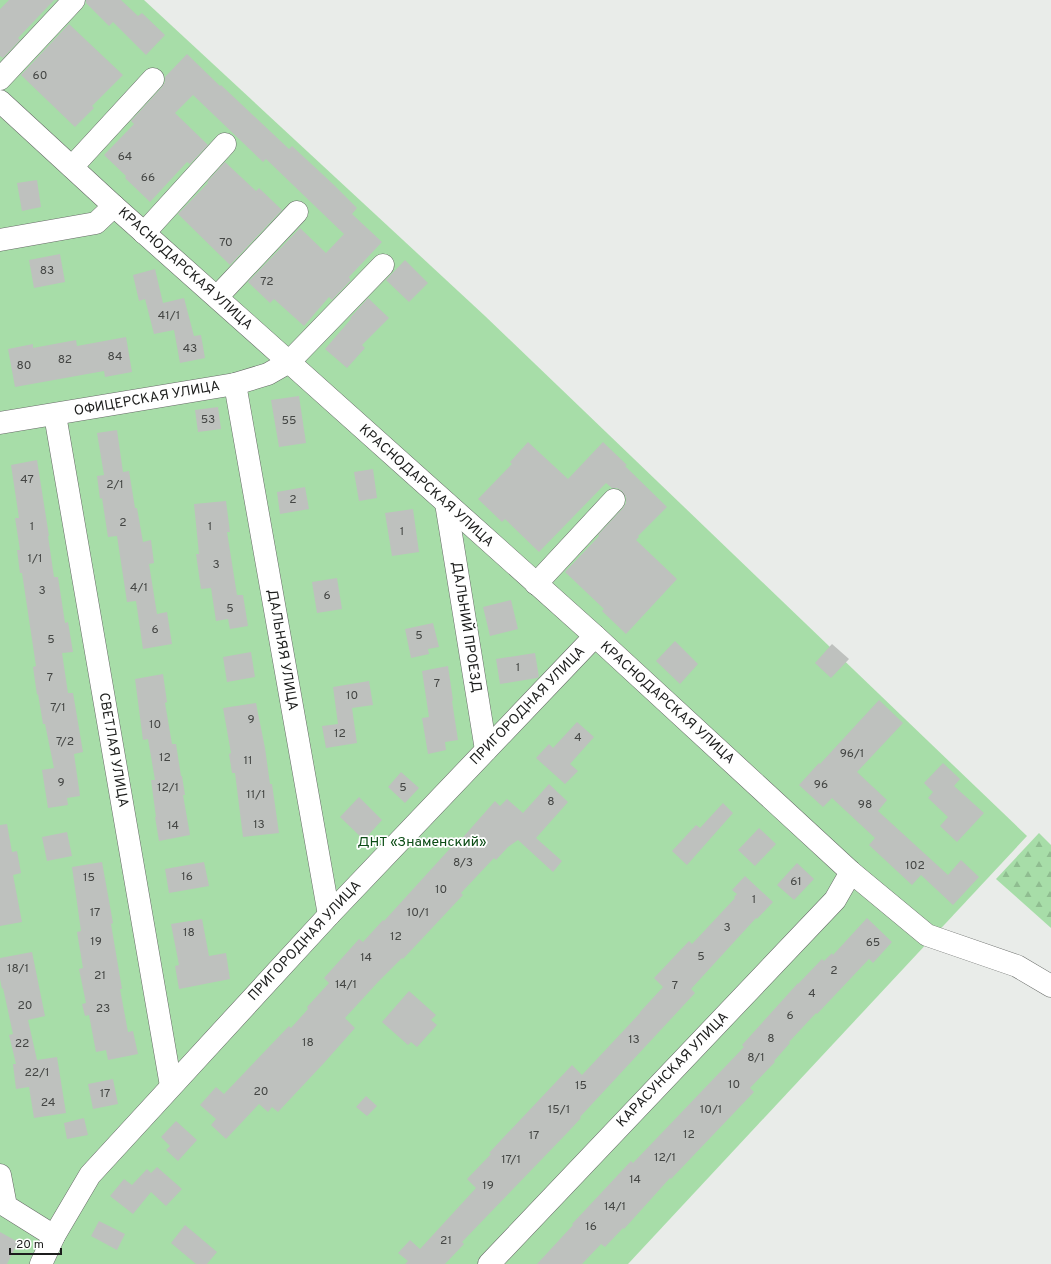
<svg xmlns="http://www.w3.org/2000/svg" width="1051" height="1264" font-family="Overpass,sans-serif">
	<defs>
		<pattern id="forest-firs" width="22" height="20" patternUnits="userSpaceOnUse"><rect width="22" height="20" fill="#a7dda8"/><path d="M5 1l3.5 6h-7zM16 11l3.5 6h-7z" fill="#8fbd90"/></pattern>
	</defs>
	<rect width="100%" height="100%" fill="#e9ece9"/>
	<path fill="#a7dda8" d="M0,0H144L485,316L1027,836L628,1264H0Z"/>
	<path fill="url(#forest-firs)" d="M1039,833L1051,845V928L996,879Z"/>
	<g fill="#bec1be">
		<path d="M9,0H54L18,38L20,40L3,58L0,56V9Z"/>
		<path d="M86,0H121L138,16L142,13L165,35L146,55L113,22L109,26L86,3Z"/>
		<path d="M69,24L123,75L92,106L94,108L75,127L21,75Z"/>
		<path d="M187,54L220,86L221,85L289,149L292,146L334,185L357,208L352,214L382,242L349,277L350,279V281L332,300L329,297L304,326L274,299L270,303L248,282L300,228L326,253L344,234L266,159L263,162L193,95L175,113L208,145L190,164L187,162L150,202L125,178L126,176L104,155L134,124L131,121L162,87L165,82V77Z"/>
		<path d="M225,162L256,191L259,188L282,210L230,265L178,214L208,183L207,182Z"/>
		<path d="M37,180L41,207L22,211L17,183Z"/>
		<path d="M60,254L65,282L34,288L29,260Z"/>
		<path d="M405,260L428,283L409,302L386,280Z"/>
		<path d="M155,269L163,303L184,298L194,336L201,335L205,358L180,363L174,330L154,334L145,299L139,301L133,275Z"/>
		<path d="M368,298L389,318L362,345L365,348L347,368L325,349L351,319L350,318Z"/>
		<path d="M126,337L132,372L105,377L104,371L15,387L8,349L33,344V348L76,340L77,346Z"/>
		<path d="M299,396L306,443L279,447L271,400Z"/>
		<path d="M218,407L221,429L198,432L195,410Z"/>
		<path d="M117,430L123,472L129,471L135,508H137L143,542L151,540L154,563L149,564L157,614L167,612L172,644L143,649L136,601L127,602L117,536L108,537L102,498L100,499L97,476L104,475L97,433Z"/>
		<path d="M528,442L568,479L603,442L627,465L625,466L667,507L638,536L639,537L636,540L677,579L626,634L602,611L604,609L565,572L599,536L598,535L623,508L626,503V497L622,491L617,488H612L606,483L539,552L505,519L502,522L478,499L512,464L510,462Z"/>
		<path d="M37,460L49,536H48L54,577H58L65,623L68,622L73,652L62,653L68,693H73L83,752L74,754L80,796L67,798L68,805L48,808L42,770L54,768L45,724H43L38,694L37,695L33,667L36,666L22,573H20L17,550H20L15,518H19L11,465Z"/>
		<path d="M373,469L377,498L359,501L354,472Z"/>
		<path d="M305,487L309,509L280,514L277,492Z"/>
		<path d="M226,501L230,532H227L237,595H243L248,626L230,629L228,619L216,621L211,588L201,589L196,554H199L194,504Z"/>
		<path d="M413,509L419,552L392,556L385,513Z"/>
		<path d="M337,578L342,609L317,613L312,582Z"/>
		<path d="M511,600L518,629L490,636L483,607Z"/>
		<path d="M433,623L439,647L428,649L429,654L411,658L405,629Z"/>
		<path d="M675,641L698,664L680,684L656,661Z"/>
		<path d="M832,644L849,659L831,678L815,663Z"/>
		<path d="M251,652L255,677L227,682L223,657Z"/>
		<path d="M535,653L539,677L537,678L500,684L496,659Z"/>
		<path d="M448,666L453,700L452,701L458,740L445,742L446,750L428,754L422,718L429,717L422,671Z"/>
		<path d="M163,674L167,702L165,703L172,744H176L181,776H182L185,795H183L190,835L159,841L155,817H156L151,780H155L148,739L143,740L135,679Z"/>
		<path d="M369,681L373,705L352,708L357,743L326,748L322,726L338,724L333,687Z"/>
		<path d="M879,700L903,723L857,772L887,800L878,811L948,875L961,860L979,877L953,905L921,875L912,885L869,845L875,838L832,798L823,807L799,785L819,763L820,764Z"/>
		<path d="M256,703L265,748L270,784H272L279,833L243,837L235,773H232L229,754L231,753L223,708Z"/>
		<path d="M577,722L594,737L570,764L578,771L565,784L536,758L549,744L553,748Z"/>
		<path d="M943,763L960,779L954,786L984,813L957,842L940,826L948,817L928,798L933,792L924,783Z"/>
		<path d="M401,772L419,788L405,803L388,787Z"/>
		<path d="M549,784L568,802L536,838L562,861L553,872L518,840L508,847L496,860L494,858L461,893L463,895L403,959L402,958L378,982L345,1018L355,1028L324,1063L278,1112L272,1107L268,1112L259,1104L226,1139L211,1125L216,1119L200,1105L216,1087L224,1094L289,1026L291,1028L308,1009L307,1007L329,983L324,978L359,939L363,942L383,920L384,921L455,843L457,844L495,801L500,806L507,799L523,813Z"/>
		<path d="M359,797L382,820L364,840L340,817Z"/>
		<path d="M723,803L733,813L687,865L672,851L696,825L700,828Z"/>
		<path d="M7,824L12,852L17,851L21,873L13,875L22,922L0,926V825Z"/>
		<path d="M759,828L776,844L755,866L738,850Z"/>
		<path d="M67,832L72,856L47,861L42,837Z"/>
		<path d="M102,862L113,923L111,924L122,989H120L128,1032L133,1031L138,1054L108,1060L106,1050L96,1052L89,1015L85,1016L82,1004L86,1003L79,969L83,968L77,932L81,931L72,867Z"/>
		<path d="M204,862L209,886L169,893L165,869Z"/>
		<path d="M797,863L814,879L794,900L777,885Z"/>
		<path d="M745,876L773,902L757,919L756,918L691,989L695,993L580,1117L581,1118L568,1132L462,1242L464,1244L445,1264H405L408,1261L398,1253L410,1240L420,1249L476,1188L467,1179L491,1154L489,1153L502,1139L572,1065L582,1075L640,1013V1012L663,987L654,978L689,941L692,944L735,898L734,897L737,894L732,890Z"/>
		<path d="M867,918L892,942L873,963L869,959L817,1014L816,1013L789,1042L790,1043L774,1061L775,1062L750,1088L754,1092L671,1179L670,1178L624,1229L623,1228L605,1247L601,1244L582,1264H537L573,1225L572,1224L631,1161L633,1163L744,1047L742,1045L798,983V984L822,959L824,961L832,953L833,955Z"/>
		<path d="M202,919L209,956L226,953L230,979L179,989L175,966L179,965L171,924Z"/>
		<path d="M32,952L45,1016L28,1020L37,1060L57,1057L66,1113L34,1118L29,1087L16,1089L13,1064H16L9,1035L13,1034L3,988L2,989L0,979V958Z"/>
		<path d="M409,991L436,1015L431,1020L437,1025L417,1047L411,1042L408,1045L382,1022Z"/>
		<path d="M113,1079L118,1104L93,1109L88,1084Z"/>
		<path d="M366,1096L377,1106L367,1116L356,1107Z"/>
		<path d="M84,1118L88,1135L67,1139L64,1123Z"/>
		<path d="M176,1121L197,1140L178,1161L166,1150L170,1146L161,1137Z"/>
		<path d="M157,1167L182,1189L166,1206L151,1192L133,1214L110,1196L124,1179L132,1185L147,1169L151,1173Z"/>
		<path d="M99,1221L125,1234L117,1250L91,1236Z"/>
		<path d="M185,1225L217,1252L207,1264H196L171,1243Z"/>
		<path d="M0,1232L18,1242L7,1264H0Z"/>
	</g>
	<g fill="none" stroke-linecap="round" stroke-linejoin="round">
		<g stroke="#676a67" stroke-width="23">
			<g id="minor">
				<path d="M0,79L74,0"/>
				<path d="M0,101L114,206L289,362L595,636L851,872L927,935L1017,966L1051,986"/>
				<path d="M72,167L153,79"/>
				<path d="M144,233L225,144"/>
				<path d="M0,240L96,223L114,206"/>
				<path d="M217,297L297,212"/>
				<path d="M235,384L329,915"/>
				<path d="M55,415L171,1086"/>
				<path d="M0,423L235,384L268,374L289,362L383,265"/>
				<path d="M446,503L486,750"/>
				<path d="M536,584L614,500"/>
				<path d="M0,1175L6,1206L54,1236"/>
				<path d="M41,1264L54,1236L90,1175L329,915L595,636"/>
				<path d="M489,1264L835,900L851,872"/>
			</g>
		</g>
		<use href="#minor" stroke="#fff" stroke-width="22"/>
	</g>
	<g text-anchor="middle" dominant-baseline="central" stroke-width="3.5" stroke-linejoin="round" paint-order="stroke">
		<g font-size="12" fill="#444644">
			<text x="40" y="76">60</text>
			<text x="125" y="157">64</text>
			<text x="148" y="178">66</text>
			<text x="226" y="243">70</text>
			<text x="47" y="271">83</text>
			<text x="267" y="282">72</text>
			<text x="169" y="316">41/1</text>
			<text x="190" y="349">43</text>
			<text x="115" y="357">84</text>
			<text x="65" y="360">82</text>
			<text x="24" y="366">80</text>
			<text x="208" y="420">53</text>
			<text x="289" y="421">55</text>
			<text x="27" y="480">47</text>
			<text x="115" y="485">2/1</text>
			<text x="293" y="500">2</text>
			<text x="123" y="523">2</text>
			<text x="32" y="527">1</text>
			<text x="210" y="527">1</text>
			<text x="402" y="532">1</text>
			<text x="35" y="559">1/1</text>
			<text x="216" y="565">3</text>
			<text x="139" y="588">4/1</text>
			<text x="42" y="591">3</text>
			<text x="327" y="596">6</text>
			<text x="230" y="609">5</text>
			<text x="155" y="630">6</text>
			<text x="419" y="636">5</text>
			<text x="51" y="640">5</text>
			<text x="518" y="668">1</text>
			<text x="50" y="678">7</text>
			<text x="437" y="684">7</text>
			<text x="352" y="696">10</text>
			<text x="58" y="708">7/1</text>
			<text x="251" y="720">9</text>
			<text x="155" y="725">10</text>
			<text x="340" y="734">12</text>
			<text x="578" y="738">4</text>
			<text x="65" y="742">7/2</text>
			<text x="852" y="754">96/1</text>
			<text x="165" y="758">12</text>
			<text x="248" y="761">11</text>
			<text x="61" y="783">9</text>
			<text x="821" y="785">96</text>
			<text x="168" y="788">12/1</text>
			<text x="403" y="788">5</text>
			<text x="256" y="795">11/1</text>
			<text x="551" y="802">8</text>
			<text x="865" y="805">98</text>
			<text x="259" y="825">13</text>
			<text x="173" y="826">14</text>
			<text x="463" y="863">8/3</text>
			<text x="915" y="866">102</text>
			<text x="187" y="877">16</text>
			<text x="89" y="878">15</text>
			<text x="796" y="882">61</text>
			<text x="441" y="890">10</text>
			<text x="754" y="900">1</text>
			<text x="95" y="913">17</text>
			<text x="418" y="913">10/1</text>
			<text x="727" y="928">3</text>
			<text x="189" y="933">18</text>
			<text x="396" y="937">12</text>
			<text x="96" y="942">19</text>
			<text x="873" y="943">65</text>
			<text x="701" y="957">5</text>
			<text x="366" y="958">14</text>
			<text x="18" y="969">18/1</text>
			<text x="834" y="971">2</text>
			<text x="100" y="976">21</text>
			<text x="346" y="985">14/1</text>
			<text x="675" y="986">7</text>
			<text x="812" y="994">4</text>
			<text x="25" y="1006">20</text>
			<text x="103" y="1009">23</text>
			<text x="790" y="1016">6</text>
			<text x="771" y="1039">8</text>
			<text x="634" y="1040">13</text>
			<text x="308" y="1043">18</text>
			<text x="22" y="1044">22</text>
			<text x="756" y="1058">8/1</text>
			<text x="37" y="1073">22/1</text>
			<text x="734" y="1085">10</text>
			<text x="581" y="1086">15</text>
			<text x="261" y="1092">20</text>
			<text x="105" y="1094">17</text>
			<text x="48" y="1103">24</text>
			<text x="559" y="1110">15/1</text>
			<text x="711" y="1110">10/1</text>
			<text x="689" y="1135">12</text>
			<text x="534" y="1136">17</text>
			<text x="665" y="1158">12/1</text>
			<text x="511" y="1160">17/1</text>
			<text x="635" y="1180">14</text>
			<text x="488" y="1186">19</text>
			<text x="615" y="1207">14/1</text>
			<text x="591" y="1227">16</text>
			<text x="446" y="1241">21</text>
		</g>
		<g font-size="14" fill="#1c1d1c" stroke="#fff">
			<text transform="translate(185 269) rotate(42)">КРАСНОДАРСКАЯ УЛИЦА</text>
			<text transform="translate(147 399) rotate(-10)">ОФИЦЕРСКАЯ УЛИЦА</text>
			<text transform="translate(426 486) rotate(42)">КРАСНОДАРСКАЯ УЛИЦА</text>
			<text transform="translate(466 627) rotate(81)">ДАЛЬНИЙ ПРОЕЗД</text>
			<text transform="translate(282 650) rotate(80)">ДАЛЬНЯЯ УЛИЦА</text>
			<text transform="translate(667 703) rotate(42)">КРАСНОДАРСКАЯ УЛИЦА</text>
			<text transform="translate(528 706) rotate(-46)">ПРИГОРОДНАЯ УЛИЦА</text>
			<text transform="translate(113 750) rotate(80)">СВЕТЛАЯ УЛИЦА</text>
			<text transform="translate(305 941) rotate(-47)">ПРИГОРОДНАЯ УЛИЦА</text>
			<text transform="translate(673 1070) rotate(-46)">КАРАСУНСКАЯ УЛИЦА</text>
		</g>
		<g font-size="14" fill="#0b4c15" stroke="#fff">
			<text x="422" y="842">ДНТ «Знаменский»</text>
		</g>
	</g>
	<path d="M10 1248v6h51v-6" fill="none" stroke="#1c1d1c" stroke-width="2"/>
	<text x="16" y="1248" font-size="12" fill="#1c1d1c" stroke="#ffffff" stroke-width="3" paint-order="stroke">20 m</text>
</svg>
